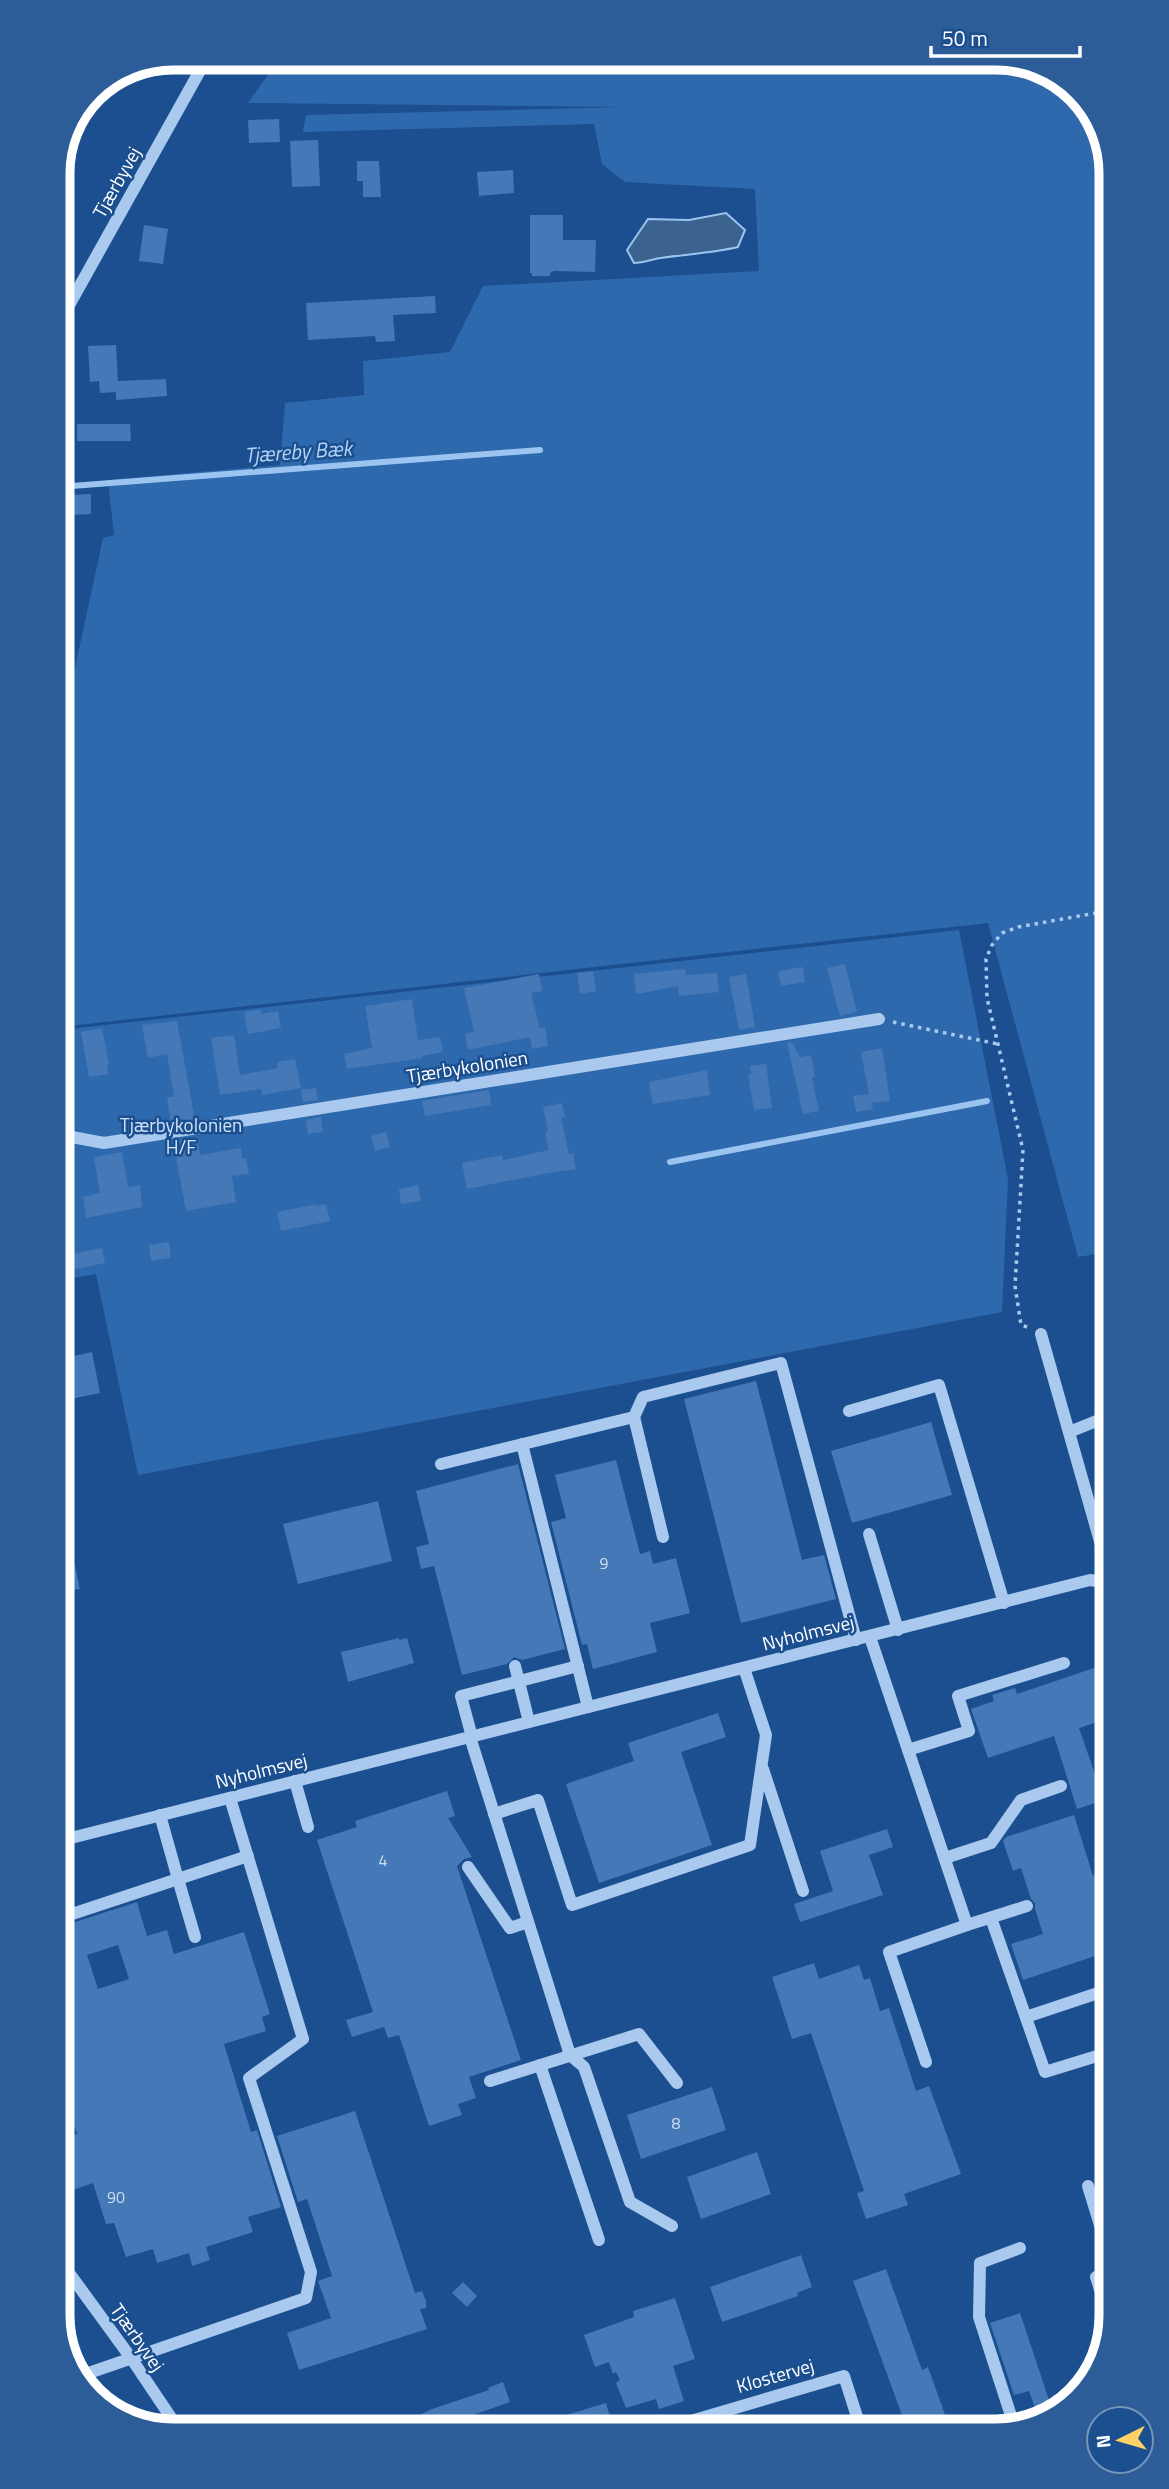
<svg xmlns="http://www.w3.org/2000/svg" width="1169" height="2489" font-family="'Titillium Web',sans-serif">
	<rect width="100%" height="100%" fill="#1b4f8f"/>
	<g fill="#2e69ad">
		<path d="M280,58H1004L1066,81L1105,135L1108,1252L1078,1257L988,923L60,1027L59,688L71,686L103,538L114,535L108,480L280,465L285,403L364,395L363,361L450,352L483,286L759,271L755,189L625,182L602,164L594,124L303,132L306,115L625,107L248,103Z"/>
		<path d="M959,930L1008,1179L1002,1312L138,1475L96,1274L61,1280L60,1030Z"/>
	</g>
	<path fill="#3c6290" stroke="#9cc4f0" stroke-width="2" d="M726,213L745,230L738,247C713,253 687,254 661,258C652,259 644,263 634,263L627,250L648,219L689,220Z"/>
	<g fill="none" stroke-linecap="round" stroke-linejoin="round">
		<g stroke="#9cc4f0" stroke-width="6">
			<path d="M59,487L540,450"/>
			<path d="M670,1162L987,1101"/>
		</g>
	</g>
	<g fill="#4478b7" fill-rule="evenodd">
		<path d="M279,119L280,142L249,143L248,120Z"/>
		<path d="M318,140L320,186L292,187L290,141Z"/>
		<path d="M357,161H379L381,197H363V181H357Z"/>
		<path d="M513,170L514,193L479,196L477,172Z"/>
		<path d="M530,215H563V240H596L595,272L554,271L550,273V276H532V273H530Z"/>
		<path d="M144,225L168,229L163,264L139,261Z"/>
		<path d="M435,296L436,313L393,315L395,341L376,342L375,336L308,340L306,303Z"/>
		<path d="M116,345L118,381L166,379L167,396L116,400V392L100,393L99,381L90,382L88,346Z"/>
		<path d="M77,424H130L131,441H77Z"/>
		<path d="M91,494V514L69,515L68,495Z"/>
		<path d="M845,964L857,1012L840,1016L827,968Z"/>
		<path d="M803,967L805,982L781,986L778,971Z"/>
		<path d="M685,969L686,975L717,973L719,992L679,996L678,986L638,994L636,992L634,974Z"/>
		<path d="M593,971L596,991L580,994L577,973Z"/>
		<path d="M539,974L542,991L531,993L540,1028L545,1027L548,1046L532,1049L530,1037L468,1050L465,1034L474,1032L464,988Z"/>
		<path d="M746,974L755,1027L739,1030L729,977Z"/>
		<path d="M412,999L418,1040L440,1037L443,1052L422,1056L423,1058L347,1069L344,1054L372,1048L365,1006Z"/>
		<path d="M260,1009L262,1014L278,1011L281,1028L248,1034L244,1012Z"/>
		<path d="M177,1021L195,1120L171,1124L167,1097H174L167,1054L148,1058L142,1025Z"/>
		<path d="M102,1028L109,1064L107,1065L108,1074L89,1077L81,1032Z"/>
		<path d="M234,1035L240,1075L278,1068L277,1062L295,1059L301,1088L262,1095L261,1089L220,1095L211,1038Z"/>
		<path d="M792,1042L800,1057L811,1055L815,1077L812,1078L819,1111L803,1114L787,1043Z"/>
		<path d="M882,1048L890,1101L872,1103L873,1109L856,1112L853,1096L869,1094L861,1052Z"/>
		<path d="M766,1064L772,1108L754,1110L748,1074H751L750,1066Z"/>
		<path d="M707,1070L710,1095L653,1104L649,1082Z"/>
		<path d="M316,1088L318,1100L303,1102L301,1090Z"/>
		<path d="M489,1090L491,1105L425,1116L422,1101Z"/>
		<path d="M562,1103L565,1117L561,1118L569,1154L573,1153L576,1169L554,1172L467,1189L462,1163L502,1155L503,1160L549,1150L545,1132L548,1131L543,1107Z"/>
		<path d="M321,1117L323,1132L308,1134L306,1120Z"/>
		<path d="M386,1132L390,1147L375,1151L371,1136Z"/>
		<path d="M197,1137L200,1155L241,1148L242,1159L246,1158L249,1174L232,1176L236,1202L186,1211L173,1141Z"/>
		<path d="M122,1152L128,1187L140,1185L142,1207L86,1218L83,1197L100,1193L94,1157Z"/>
		<path d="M418,1185L421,1201L401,1204L399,1189Z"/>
		<path d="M317,1204V1206L326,1204L330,1221L281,1231L277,1212Z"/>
		<path d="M169,1242L171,1258L151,1261L149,1245Z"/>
		<path d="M102,1248L105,1263L61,1272V1256Z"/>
		<path d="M92,1352L100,1393L61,1401V1359Z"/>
		<path d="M756,1381L802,1560L824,1555L836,1599L741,1623L684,1399Z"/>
		<path d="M931,1422L952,1495L852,1523L831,1451Z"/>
		<path d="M616,1460L640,1554L650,1551L653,1564L676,1558L690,1613L650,1623L657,1652L593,1669L587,1644L582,1645L551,1522L566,1518L555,1475Z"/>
		<path d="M518,1464L565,1649L522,1660L514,1657L507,1664L462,1675L434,1566L421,1569L416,1547L429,1544L416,1491Z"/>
		<path d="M378,1501L392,1561L298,1584L283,1524Z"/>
		<path d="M62,1538H69L80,1589L62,1592Z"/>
		<path d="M399,1638V1640L407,1638L414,1663L348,1682L341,1652Z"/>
		<path d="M1097,1667L1109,1702L1110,1718L1079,1728L1104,1800L1077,1809L1054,1736L988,1758L971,1709L994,1701L992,1695L1015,1688L1017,1694Z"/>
		<path d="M718,1713L726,1737L681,1752L712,1845L599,1883L566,1784L634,1761L628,1743Z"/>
		<path d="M447,1791L455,1816L448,1818L472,1857L464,1859L457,1866L521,2060L469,2077L476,2098L458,2104L462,2115L429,2126L399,2035L388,2038L384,2027L352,2037L346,2020L373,2012L317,1840L357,1827L355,1821Z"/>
		<path d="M1074,1815L1093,1876L1110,1871V1951L1023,1980L1011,1944L1043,1934L1035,1909V1903L1031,1899L1021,1868L1013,1871L1003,1841L1006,1837Z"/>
		<path d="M887,1829L893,1847L869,1855L883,1895L800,1922L794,1904L833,1891L820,1851Z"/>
		<path d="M137,1902L147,1936L167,1930L174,1954L244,1932L270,2014L262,2017L266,2031L224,2044L251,2132L257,2130L281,2207L248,2217L253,2232L206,2247L210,2260L192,2266L189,2253L157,2263L153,2249L126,2257L114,2223L106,2224L93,2183L73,2190L65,2161L73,2159L66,2137L77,2134L63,2090V1926ZM118,1945L129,1979L98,1989L87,1955Z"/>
		<path d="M814,1963L819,1979L859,1965L864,1980L870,1978L880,2011L889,2008L916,2091L929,2086L961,2174L904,2194L908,2205L866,2219L857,2193L864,2191L811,2033L792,2039L772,1977Z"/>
		<path d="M712,2087L726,2130L641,2159L627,2115Z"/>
		<path d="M355,2111L415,2293L422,2291L426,2301V2308L420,2309L427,2329L299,2370L287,2333L331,2318L318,2281L332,2276L307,2199L298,2202L277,2136Z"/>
		<path d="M757,2152L771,2194L701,2219L687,2177Z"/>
		<path d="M801,2255L812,2287L797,2293L798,2296L722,2322L710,2287Z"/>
		<path d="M886,2269L922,2370L928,2367L949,2426H906L853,2281Z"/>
		<path d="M463,2282L477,2296L467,2307L452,2293Z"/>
		<path d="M675,2298L695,2359L673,2366L684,2401L659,2409L656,2399L626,2408L616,2383L620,2380L616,2372L613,2374L609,2362L595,2367L584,2335L634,2317L633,2311Z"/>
		<path d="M1020,2313L1052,2409L1037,2414L1029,2391L1014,2395L990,2323Z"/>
		<path d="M503,2382L510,2402L473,2415L477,2429H425L417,2417L429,2410L489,2390L488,2388Z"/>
		<path d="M606,2403L613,2428H537L536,2424Z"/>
	</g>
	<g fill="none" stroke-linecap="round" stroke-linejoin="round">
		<g stroke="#a9c9ee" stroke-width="3.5" stroke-dasharray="3.5 5" stroke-linecap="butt">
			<path d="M893,1022L998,1044"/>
			<path d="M1027,1327L1021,1325L1015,1286L1023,1150L987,998L986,959L992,945L1002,933L1018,927L1107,911"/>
		</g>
		<g stroke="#a9c9ee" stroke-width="12">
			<path d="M58,325L207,58"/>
			<path d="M61,1135L104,1143L879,1019"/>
			<path d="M1041,1334L1109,1573"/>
			<path d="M849,1411L939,1385L1004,1603"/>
			<path d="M634,1417L643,1397L781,1363L856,1640"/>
			<path d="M1069,1432L1109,1416"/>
			<path d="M522,1444L588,1707"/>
			<path d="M441,1464L634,1417L663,1537"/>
			<path d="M869,1534L898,1630"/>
			<path d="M870,1637L967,1925L889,1952L926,2062"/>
			<path d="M515,1666L529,1722"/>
			<path d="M470,1737L570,2055L584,2067L630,2202L672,2226"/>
			<path d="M472,1737L461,1696L578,1666"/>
			<path d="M908,1750L969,1731L958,1696L1064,1663"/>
			<path d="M763,1769L803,1891"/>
			<path d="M295,1781L308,1827"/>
			<path d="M494,1814L538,1800L572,1905L750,1845L766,1735L744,1668"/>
			<path d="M63,1840L1090,1580L1109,1583"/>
			<path d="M945,1858L991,1843L1021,1800L1061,1786"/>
			<path d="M468,1867L510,1928L528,1922"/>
			<path d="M63,1917L178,1879L160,1815"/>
			<path d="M991,1918L1045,2072L1110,2052"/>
			<path d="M967,1925L1027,1906"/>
			<path d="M195,1937L178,1879L248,1856"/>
			<path d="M1026,2017L1110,1989"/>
			<path d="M540,2065L599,2240"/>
			<path d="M490,2081L639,2034L677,2083"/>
			<path d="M1088,2186L1111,2261"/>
			<path d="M64,2266L131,2358L180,2431"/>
			<path d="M1110,2321L1096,2277L1111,2272"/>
			<path d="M80,2376L306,2298L311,2272L249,2078L303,2039L230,1798"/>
			<path d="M1014,2425L979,2317L980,2263L1020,2248"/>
			<path d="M667,2428L844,2376L860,2426"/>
		</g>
	</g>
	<g text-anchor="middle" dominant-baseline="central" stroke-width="5" stroke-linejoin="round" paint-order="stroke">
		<g font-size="16" fill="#d0dded">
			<text x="604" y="1563">9</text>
			<text x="383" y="1860">4</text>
			<text x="676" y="2123">8</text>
			<text x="116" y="2197">90</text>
		</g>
		<g font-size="19" fill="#fff" stroke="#1b4f8f">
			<text transform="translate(116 182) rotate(-61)">Tjærbyvej</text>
			<text transform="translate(467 1066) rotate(-9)">Tjærbykolonien</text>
			<text transform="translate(808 1632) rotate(-14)">Nyholmsvej</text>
			<text transform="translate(261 1770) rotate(-14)">Nyholmsvej</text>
			<text transform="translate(138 2337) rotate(55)">Tjærbyvej</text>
			<text transform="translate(775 2375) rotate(-16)">Klostervej</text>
		</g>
		<g font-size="19" fill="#cfe3fa" stroke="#1b4f8f">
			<text x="181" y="1124">Tjærbykolonien<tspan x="181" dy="22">H/F</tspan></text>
		</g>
		<g font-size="21" font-style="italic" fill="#b5d3f5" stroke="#1b4f8f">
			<text transform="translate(298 451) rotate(-4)">Tjæreby Bæk</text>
		</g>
	</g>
	<path d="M0 0H1169V2489H0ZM173 70H996A103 103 0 0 1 1099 173V2316A103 103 0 0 1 996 2419H173A103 103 0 0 1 70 2316V173A103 103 0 0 1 173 70Z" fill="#2d5d98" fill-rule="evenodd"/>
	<path fill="none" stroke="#fff" stroke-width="9" d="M173 70H996A103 103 0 0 1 1099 173V2316A103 103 0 0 1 996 2419H173A103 103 0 0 1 70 2316V173A103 103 0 0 1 173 70Z"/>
	<g transform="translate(1120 2440) rotate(265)"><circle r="33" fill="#1b4f8f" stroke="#7695bc" stroke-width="2"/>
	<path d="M0-5L12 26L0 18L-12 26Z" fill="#ffd166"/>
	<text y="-10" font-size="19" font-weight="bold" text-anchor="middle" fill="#ffffff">N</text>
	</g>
	<path d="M931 46v10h149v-10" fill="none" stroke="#ffffff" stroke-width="3.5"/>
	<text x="942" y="46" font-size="21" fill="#ffffff" stroke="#1b4f8f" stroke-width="5" paint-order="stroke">50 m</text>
</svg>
